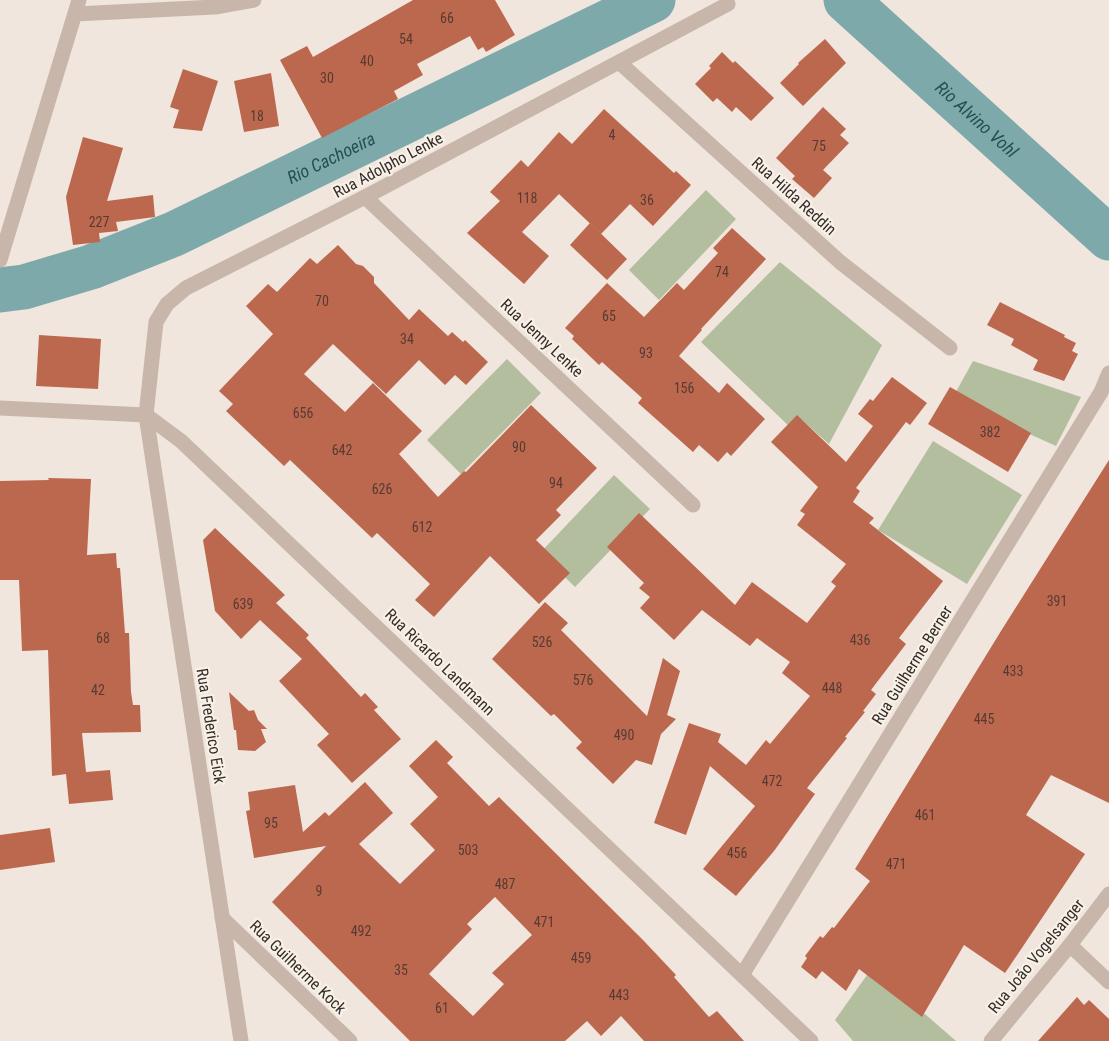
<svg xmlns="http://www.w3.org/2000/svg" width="1109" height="1041" font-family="'Roboto Condensed',sans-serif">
	<rect width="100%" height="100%" fill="#f0e6dd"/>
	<g fill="#b3be9e">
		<path d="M706,190L736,219L659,300L629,270Z"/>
		<path d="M780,262L882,345L829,444L802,420L793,430L701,342Z"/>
		<path d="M507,359L541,393L461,474L427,440Z"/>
		<path d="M973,361L1081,397L1056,446L952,399Z"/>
		<path d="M933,441L1022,495L967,584L878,530Z"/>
		<path d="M614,475L650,509L575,587L540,553Z"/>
		<path d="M872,968L956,1041H853L835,1020Z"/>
	</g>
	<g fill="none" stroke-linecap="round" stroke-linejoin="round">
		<g stroke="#7ea9ab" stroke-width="45">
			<path id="s1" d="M846,0L1109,238"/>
			<path id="s2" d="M0,290L24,287L91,267L174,234L653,0"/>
		</g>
	</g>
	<g fill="#bc684f" fill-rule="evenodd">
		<path d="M413,0H495L515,35L486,52L483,47L478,50L470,36L417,64L423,75L394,91L398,99L322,138L280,60L307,46L313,57Z"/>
		<path d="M825,39L846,63L803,106L780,83L799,64L798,63Z"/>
		<path d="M722,52L733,63L735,61L774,98L751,121L736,107L732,112L717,98L713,102L695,84L711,68L709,66Z"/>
		<path d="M183,69L218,81L202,131L173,128L179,110L170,107Z"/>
		<path d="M271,73L279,126L244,132L234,81Z"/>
		<path d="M823,107L846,129L840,135L849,143L823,170L832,178L814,198L792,179L795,176L776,158Z"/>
		<path d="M604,109L674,173L676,171L691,185L653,226L630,204L601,234L559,194L522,232L549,256L524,284L467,233L500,201L490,192L521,160L528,167L559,132L572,144Z"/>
		<path d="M83,137L123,148L107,201L153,195L155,217L116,222L118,231L99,233L100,242L73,245L66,197Z"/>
		<path d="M590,223L627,259L607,280L570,245Z"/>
		<path d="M732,228L766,259L701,329L702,330L679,356L719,393L727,383L765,419L731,456L727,452L718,462L699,445L693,452L638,403L642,398L602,362L599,365L572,339L574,336L565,328L607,283L644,317L677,283L684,290L718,253L713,248Z"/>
		<path d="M338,245L356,264L363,266L374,277V283L409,320L419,309L448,336L452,332L463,342L465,340L488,362L466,385L455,375L445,385L419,360L386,394L333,344L304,374L345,412L373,383L422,431L399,454L438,497L464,471L466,472L531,405L597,468L556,510L561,515L536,540L570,573L539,604L490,556L434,617L415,600L430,584L377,533L372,538L290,460L284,466L226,411L233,404L219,391L273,334L246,306L268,284L277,292L310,258L317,264Z"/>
		<path d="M1000,302L1065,335L1064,337L1076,343L1072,351L1078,354L1064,381L1033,370L1038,360L1011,345L1014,339L987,325Z"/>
		<path d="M39,335L101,339L98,389L36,386Z"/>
		<path d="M892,377L927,403L910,425L906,422L856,488L860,491L853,502L874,518L869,523L943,581L899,638L906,644L871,690L876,694L863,711L865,712L845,737L847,738L807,788L815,794L774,851L736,896L703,869L755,806L710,766L686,835L654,823L689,723L721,734L718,742L746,765L766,740L770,744L810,696L782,673L790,662L757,638L750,646L702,610L674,640L640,608L650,597L639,588L644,583L607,547L639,513L735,605L752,582L807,623L836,586L831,582L846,564L797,525L805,514L800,511L818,487L771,442L797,415L846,462L873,426L858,414L870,399L873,401Z"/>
		<path d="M950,387L1031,433L1008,472L928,424Z"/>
		<path d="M1109,460V803L1051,775L1026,815L1085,854L1005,973L964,945L922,1017L859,969L846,991L822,971L816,979L801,967L807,958L805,956L820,936L823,938L832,927L834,928L870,881L855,869L1001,631Z"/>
		<path d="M48,478L91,479L87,555L116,553L117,568H120L125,633H129L131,692L133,705H140L141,732L82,733L86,772L110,770L113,800L69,804L66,774L52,776L48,650L22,651L19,580H0V481L49,480Z"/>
		<path d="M215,528L285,595L276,603L309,635L306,638L361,697L365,693L378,707L374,710L401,739L352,783L317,745L329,734L279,681L302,659L260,620L241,639L215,611L203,540Z"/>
		<path d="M545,602L568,623L561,630L647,716L663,658L680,671L667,715L676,719L661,734L652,765L636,760L613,784L576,748L582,742L554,714L551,716L492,659Z"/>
		<path d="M229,692L249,711L254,710L258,720L267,729H261L266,742L255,751L238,750L236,730H234Z"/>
		<path d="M436,740L453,757L447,763L489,806L499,797L643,940L676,975L674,977L709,1017L717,1011L744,1041H644L621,1016L601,1036L587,1021L565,1041H410L388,1019L272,902L326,846L254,858L246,811L250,810L248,792L295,785L303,832L325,812L329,816L365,782L393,813L359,844L400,884L435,850L410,824L438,797L409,766ZM495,897L532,935L492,973L504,984L473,1016L429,974L472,929L467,924Z"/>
		<path d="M50,828L55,862L0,870V835Z"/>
		<path d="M1077,997L1084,1005L1089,1000L1109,1019V1041H1038Z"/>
	</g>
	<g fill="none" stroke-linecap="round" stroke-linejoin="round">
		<g stroke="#c7b6a9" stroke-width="15">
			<path d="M75,14L215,7L254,0"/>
			<path d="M620,63L840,262L950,348"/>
			<path d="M365,197L693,505"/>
			<path d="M0,260L79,0"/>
			<path d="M0,408L146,415L181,441L811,1041"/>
			<path d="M222,918L350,1041"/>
			<path d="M1070,945L1109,982"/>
			<path d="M742,975L1101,392L1109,373"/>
			<path d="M241,1041L146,415L156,322L167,304L186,288L365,197L728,4"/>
			<path d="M991,1041L1070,945L1109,894"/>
		</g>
	</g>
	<g text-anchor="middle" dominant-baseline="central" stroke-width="4.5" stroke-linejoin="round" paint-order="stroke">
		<g font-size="14" fill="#573b32">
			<text x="447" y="18">66</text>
			<text x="406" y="39">54</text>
			<text x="367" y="61">40</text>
			<text x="327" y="78">30</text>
			<text x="257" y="116">18</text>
			<text x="612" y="135">4</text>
			<text x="819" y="146">75</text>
			<text x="527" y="198">118</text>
			<text x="647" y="200">36</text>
			<text x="99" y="222">227</text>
			<text x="722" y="272">74</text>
			<text x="322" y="301">70</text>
			<text x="609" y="316">65</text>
			<text x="407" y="339">34</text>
			<text x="646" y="353">93</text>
			<text x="684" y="388">156</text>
			<text x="303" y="413">656</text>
			<text x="990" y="432">382</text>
			<text x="519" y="447">90</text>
			<text x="342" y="450">642</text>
			<text x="556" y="483">94</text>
			<text x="382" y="489">626</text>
			<text x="422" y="527">612</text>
			<text x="1057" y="601">391</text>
			<text x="243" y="604">639</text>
			<text x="103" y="638">68</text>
			<text x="860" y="640">436</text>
			<text x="542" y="642">526</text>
			<text x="1013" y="671">433</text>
			<text x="583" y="680">576</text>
			<text x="832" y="688">448</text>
			<text x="98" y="690">42</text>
			<text x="984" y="719">445</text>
			<text x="624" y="735">490</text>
			<text x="772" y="781">472</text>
			<text x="925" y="815">461</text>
			<text x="271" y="823">95</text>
			<text x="468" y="850">503</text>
			<text x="737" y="853">456</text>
			<text x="896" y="864">471</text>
			<text x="505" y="884">487</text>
			<text x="319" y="891">9</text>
			<text x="544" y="922">471</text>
			<text x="361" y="931">492</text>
			<text x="581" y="958">459</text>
			<text x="401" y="970">35</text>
			<text x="619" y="995">443</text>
			<text x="442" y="1008">61</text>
		</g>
		<g font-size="16" fill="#352c29" stroke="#f8f1e8">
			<text transform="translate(388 165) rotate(-28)">Rua Adolpho Lenke</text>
			<text transform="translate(794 196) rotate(42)">Rua Hilda Reddin</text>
			<text transform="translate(542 338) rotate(43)">Rua Jenny Lenke</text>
			<text transform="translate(440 662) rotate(44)">Rua Ricardo Landmann</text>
			<text transform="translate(912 665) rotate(-58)">Rua Guilherme Berner</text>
			<text transform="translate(211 726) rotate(81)">Rua Frederico Eick</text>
			<text transform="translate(1036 956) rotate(-51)">Rua João Vogelsanger</text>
			<text transform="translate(298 967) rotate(44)">Rua Guilherme Kock</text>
		</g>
		<g font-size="18" font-style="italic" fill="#225053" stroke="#f8f1e8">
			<text stroke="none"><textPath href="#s1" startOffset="177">Rio Alvino Vohl</textPath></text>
			<text stroke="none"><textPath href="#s2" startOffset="358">Rio Cachoeira</textPath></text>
		</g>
	</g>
</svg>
